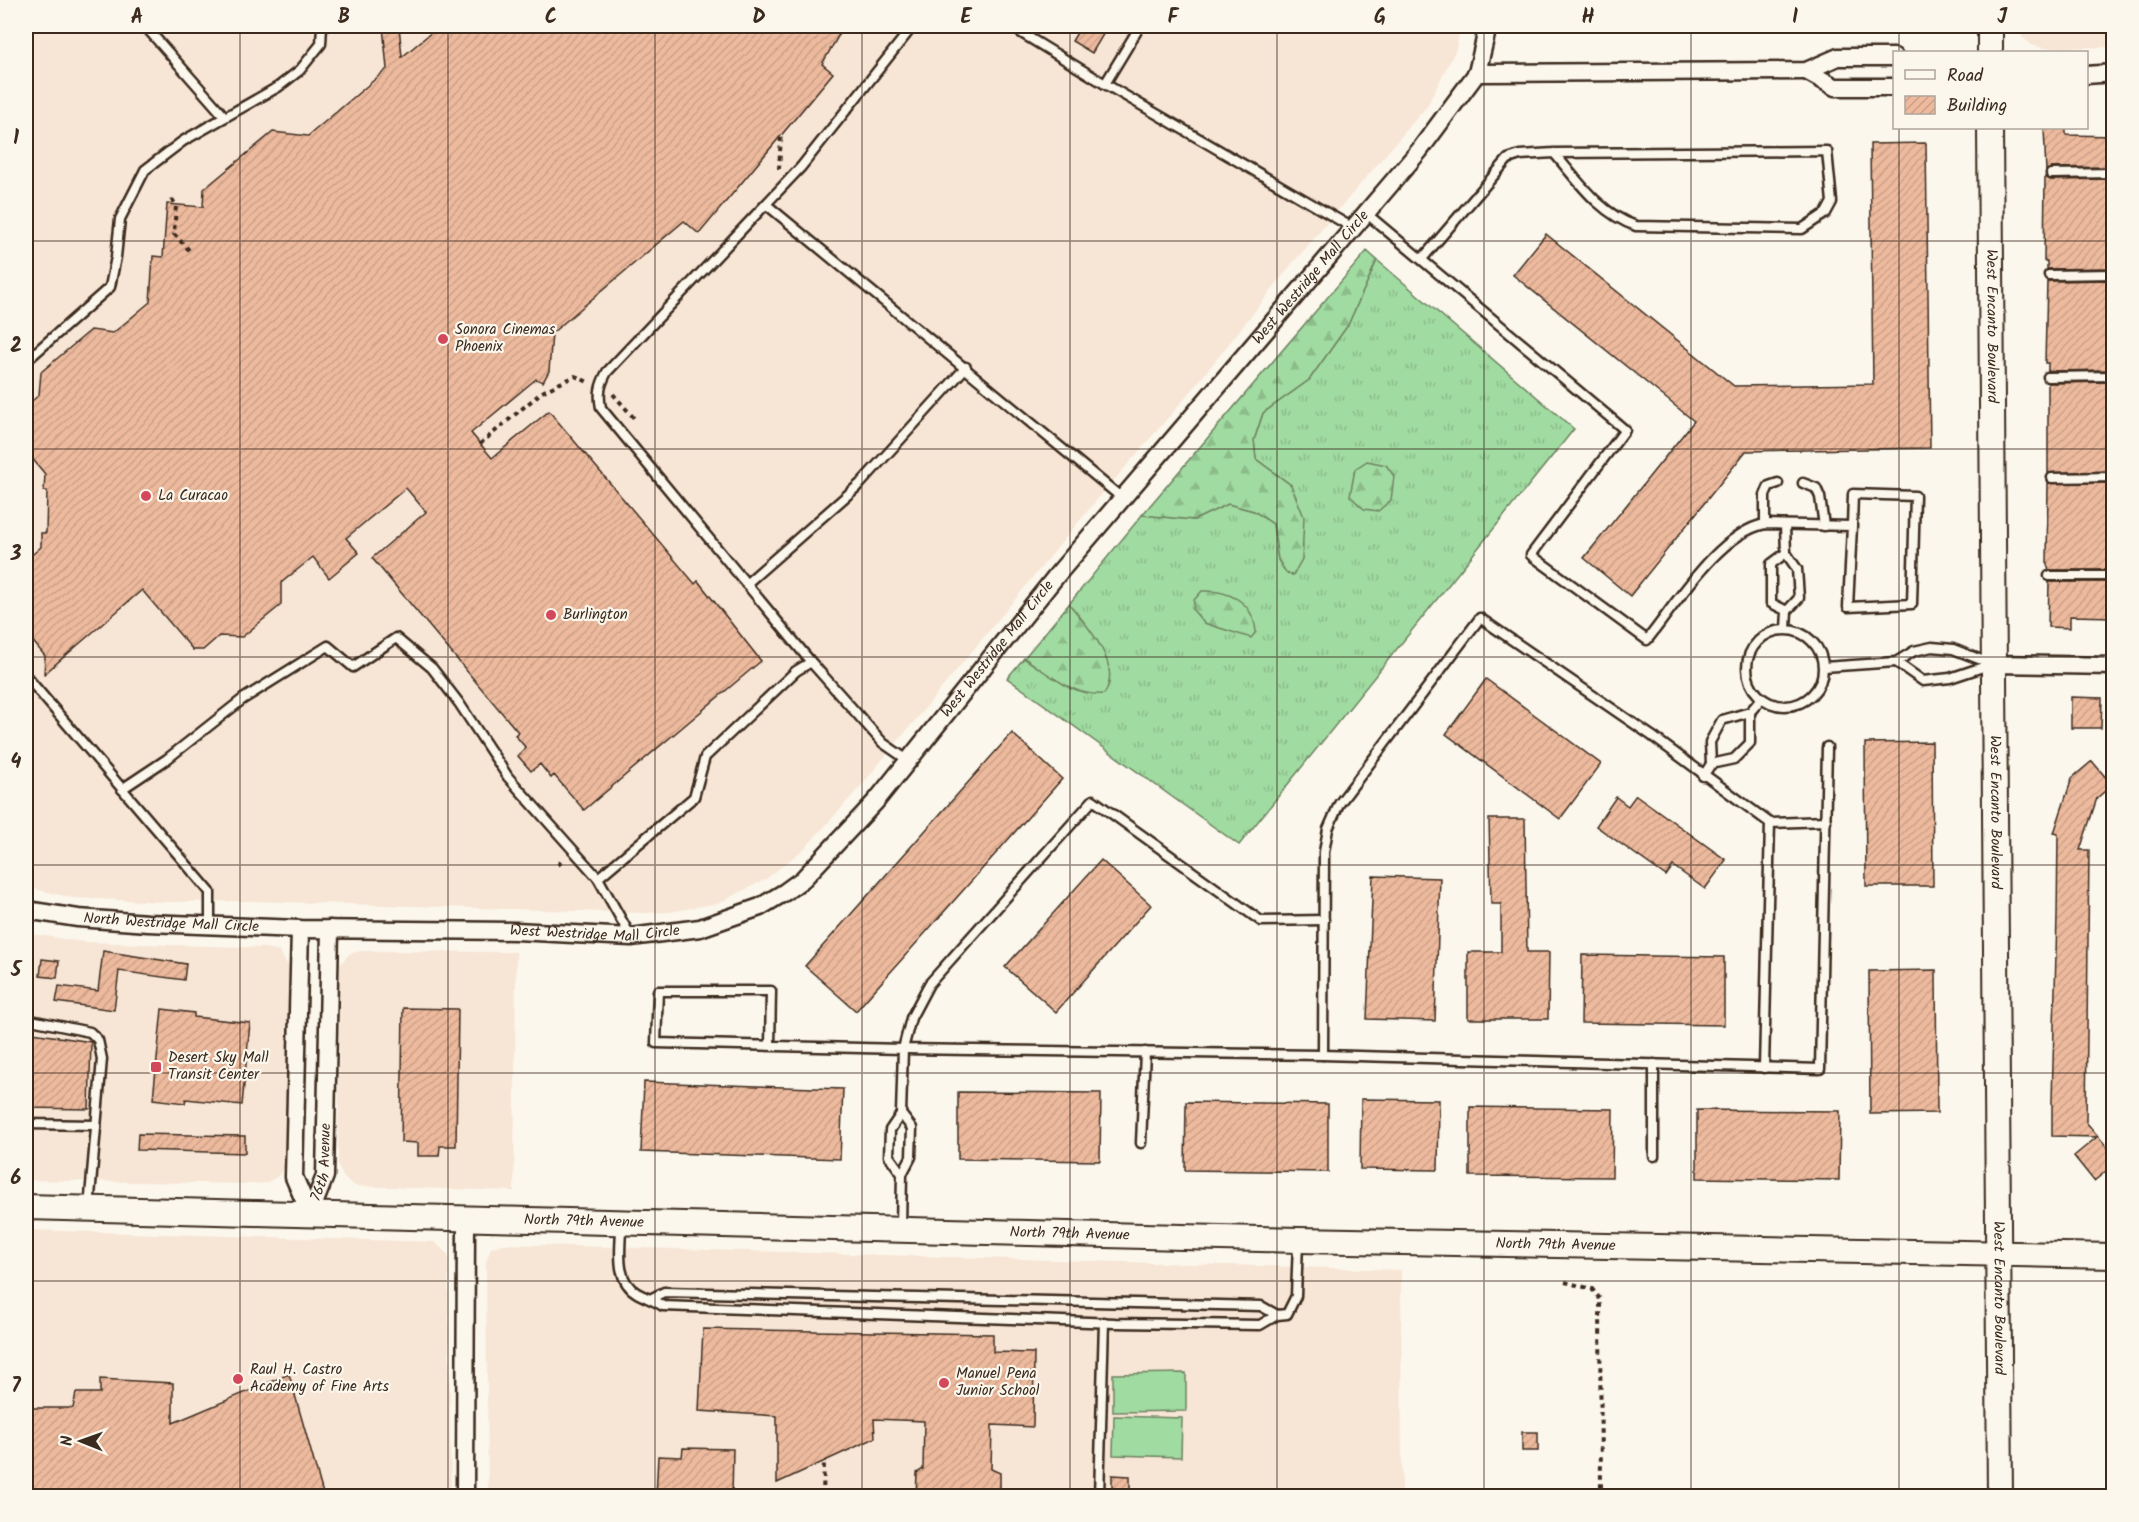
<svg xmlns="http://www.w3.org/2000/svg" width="2139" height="1522" font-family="Kalam,sans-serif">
	<defs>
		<pattern id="grass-tufts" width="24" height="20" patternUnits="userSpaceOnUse" patternTransform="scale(1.5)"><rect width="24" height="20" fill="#a0dba1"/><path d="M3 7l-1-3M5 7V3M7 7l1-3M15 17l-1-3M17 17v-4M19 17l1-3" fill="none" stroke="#8bbc8a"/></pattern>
		<pattern id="forest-firs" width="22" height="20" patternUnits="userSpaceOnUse" patternTransform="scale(1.5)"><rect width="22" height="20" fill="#a0dba1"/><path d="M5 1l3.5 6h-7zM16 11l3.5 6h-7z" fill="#8bbc8a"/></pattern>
		<pattern id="building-hatch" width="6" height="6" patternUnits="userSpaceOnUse" patternTransform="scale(1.5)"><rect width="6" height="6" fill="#edba9e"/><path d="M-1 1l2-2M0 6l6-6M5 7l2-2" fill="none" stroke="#cca088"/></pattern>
	</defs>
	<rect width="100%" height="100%" fill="#fbf7ec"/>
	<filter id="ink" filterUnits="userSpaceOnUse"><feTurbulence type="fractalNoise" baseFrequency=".0167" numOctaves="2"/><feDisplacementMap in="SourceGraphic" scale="12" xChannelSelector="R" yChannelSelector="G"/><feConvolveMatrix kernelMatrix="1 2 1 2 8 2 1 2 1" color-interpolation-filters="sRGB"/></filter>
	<g filter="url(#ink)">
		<g fill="#f7e5d5">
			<path d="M26,26H1461L1455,51L1427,106L1292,264L1192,390L1095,502L860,787L806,847L766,879L719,903L669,912L643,913L251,901L166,902L74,898L26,887Z"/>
			<path d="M2015,26H2113V47L2044,48L2032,45L2022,37Z"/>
			<path d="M26,933L83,942L267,948L279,952L289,967L284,1167L278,1176L266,1183L251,1184L26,1180Z"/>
			<path d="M361,951L516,952L514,1191L355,1186L344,1178L338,1166L340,965L349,954Z"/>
			<path d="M26,1230L435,1242L448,1255L451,1496H26Z"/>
			<path d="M502,1244L1401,1270L1402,1496H488L486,1262L491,1248Z"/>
		</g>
		<path fill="url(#grass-tufts)" stroke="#6e8260" stroke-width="1.5" d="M1377,260L1574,429L1239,845L1007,678L1024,658L1071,689L1086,625L1069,604L1142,515L1194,520L1228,504L1254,511L1273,524L1278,560L1291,485L1256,459L1254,440L1263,413L1309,380L1348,325Z"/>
		<g fill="url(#forest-firs)" stroke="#6e8260" stroke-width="1.5">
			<path d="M1367,251L1377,260L1348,325L1309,380L1263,413L1254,440L1256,459L1291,485L1304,517L1302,559L1293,575L1286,573L1278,560L1273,524L1254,511L1228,504L1194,520L1142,515Z"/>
			<path d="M1367,461L1386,465L1394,476L1391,500L1378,511L1364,509L1350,496L1355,469Z"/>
			<path d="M1202,591C1229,590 1253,601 1256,632L1251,638L1204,623L1193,610L1194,600Z"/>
			<path d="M1069,604C1086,624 1124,666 1104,694C1074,697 1049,674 1024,658Z"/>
		</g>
		<g fill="#a0dba1" stroke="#6e8260" stroke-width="1.5">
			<path d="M1186,1373V1411L1113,1412V1374Z"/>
			<path d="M1114,1416L1182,1418L1181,1457L1113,1455Z"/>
		</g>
		<g fill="url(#building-hatch)" stroke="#3b2a1e" stroke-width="1.5">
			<path d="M383,26H399L402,57L439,26H844L822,64L833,73L699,234L684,221L552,333L549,371L543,382L536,379L471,433L492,458L549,411L695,584L698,581L761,661L584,810L554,775L551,778L540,764L531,771L518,756L526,748L515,735L518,732L372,558L426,512L406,488L346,538L359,553L329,578L313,557L281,583V605L242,637L219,636L203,650H193L142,590L44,674L45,656L26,633V560L41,547V533H46L47,491H44L45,474L26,451V406L39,395L41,372L91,330L113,333L150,302L153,256L163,257L167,204L203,207L204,189L273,132L308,136L387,69Z"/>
			<path d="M1081,26H1108L1092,53L1072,41Z"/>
			<path d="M2044,128H2066V135L2114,136V167L2051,168L2046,171Z"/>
			<path d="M1926,143L1930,448L1746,451L1630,596L1584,558L1694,421L1513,275L1546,234L1734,386L1873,384L1870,144Z"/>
			<path d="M2045,177L2051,180L2114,179V268L2047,269V261H2044Z"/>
			<path d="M2114,280V370L2048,371V363H2045L2047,281Z"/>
			<path d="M2114,382V471L2048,473V383Z"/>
			<path d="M2048,483H2114V570H2049L2047,565Z"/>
			<path d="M2049,582H2114V617L2070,616V628L2048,627Z"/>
			<path d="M1486,679L1601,764L1560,819L1446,734Z"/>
			<path d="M2071,697L2102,698L2101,728H2071Z"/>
			<path d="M1012,733L1062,779L856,1011L805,966Z"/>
			<path d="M1932,742L1933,886H1866L1865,743Z"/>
			<path d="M2092,761L2112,785L2097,798L2080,850H2089L2086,1122L2114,1155V1165L2094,1181L2074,1156L2097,1137L2052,1136V1100L2057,917L2058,834L2054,833L2072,778Z"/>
			<path d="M1636,795L1726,860L1705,889L1673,866L1666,876L1596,826L1616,797L1628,806Z"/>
			<path d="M1489,819H1525L1527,952H1549L1548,1019H1468V952H1501V904H1491Z"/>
			<path d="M1101,860L1151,905L1056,1012L1005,967Z"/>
			<path d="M1373,876L1440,878L1435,1021L1367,1019Z"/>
			<path d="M103,951L186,964L184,980L119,971L114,1010L56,1002L59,986L98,991Z"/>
			<path d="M1582,955L1724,957V1025L1581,1023Z"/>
			<path d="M42,959L59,961L57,978L40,976Z"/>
			<path d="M1936,970L1937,1113L1870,1114L1869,971Z"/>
			<path d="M403,1008L458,1009L456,1146H440L439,1156H418V1143L401,1142Z"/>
			<path d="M162,1009L194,1013V1017L250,1023L242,1105L186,1099L185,1103L153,1099Z"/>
			<path d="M26,1032L91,1042L89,1109L26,1108Z"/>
			<path d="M644,1082L843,1089L840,1159L641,1152Z"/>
			<path d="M958,1092L1101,1093L1100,1161L958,1159Z"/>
			<path d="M1361,1099L1439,1100L1438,1170L1360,1169Z"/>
			<path d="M1186,1102L1328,1104V1172L1185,1170Z"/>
			<path d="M1470,1107L1613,1109L1612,1177L1470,1176Z"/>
			<path d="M1697,1110L1840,1111L1839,1180L1697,1178Z"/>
			<path d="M138,1134L245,1136V1153L137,1150Z"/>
			<path d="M703,1329L993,1334V1352L1034,1353L1033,1427L992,1425L991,1469L1000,1473V1497H916L917,1473L923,1469L924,1421L874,1419L875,1438L777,1483V1416L699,1411Z"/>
			<path d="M289,1374L324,1497H26V1408H73L76,1393H100V1379L173,1383V1423Z"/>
			<rect x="1522" y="1432" width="16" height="19"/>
			<path d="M683,1448L733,1449L732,1497H656L658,1456L682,1457Z"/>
			<path d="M1112,1475L1130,1476V1497H1112Z"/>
		</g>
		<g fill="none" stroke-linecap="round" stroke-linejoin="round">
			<g stroke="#3b2a1e" stroke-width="13">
				<g id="lane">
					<path d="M145,26L225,117"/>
					<path d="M1010,26L1105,84L1353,228"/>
					<path d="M1105,84L1140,26"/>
					<path d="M2051,174L2114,173"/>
					<path d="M767,205L1122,498"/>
					<path d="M1367,214L1625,430L1531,555L1647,640C1676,604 1719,533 1765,524L1852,526L1848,607L1912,604L1915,496L1853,494L1852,526"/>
					<path d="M1422,259L1508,159L1520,155L1554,153L1827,151L1832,202L1826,213L1802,229L1636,226C1600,214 1578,181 1554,153"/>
					<path d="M2049,275L2114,274"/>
					<path d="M26,361L110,287L116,257L120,219L145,170L183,141L278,87L300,70L321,44L322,26"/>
					<path d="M2048,377L2114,376"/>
					<path d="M2052,478L2114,477"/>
					<path d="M1803,483L1816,488L1820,497L1824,526"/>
					<path d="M1765,524V495L1769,486L1778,483"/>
					<path d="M1785,525L1786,553L1797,569L1799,598L1787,611L1786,629"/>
					<path d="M1786,553L1771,564V603L1787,611"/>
					<path d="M2049,576H2114"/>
					<path d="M746,584L860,484L966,367"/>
					<circle cx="1785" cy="668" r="38"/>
					<path d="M1896,662L1923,681L1950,678L1992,664"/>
					<path d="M1824,667L1896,662L1914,651L1932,647L1953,649L1992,664"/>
					<path d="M26,676L210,892V925"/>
					<path d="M909,761L883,743L811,662L601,408C598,393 600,385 607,372L801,167L913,26"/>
					<path d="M1711,764L1734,759L1750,743V712"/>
					<path d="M1703,776L1711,764L1710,742L1722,720L1750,712L1762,698"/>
					<path d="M122,789L167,759L243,699L328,646L353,667L396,638L432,668L459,703L508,777L598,878L631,937"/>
					<path d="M598,878L694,797L705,757L796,671L811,662"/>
					<path d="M1324,920L1261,921L1093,800L929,984L911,1018L903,1049L1323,1055L1820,1069L1827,747"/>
					<path d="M26,1019L90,1032L98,1040L102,1059L89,1208"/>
					<path d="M770,1046L771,991H658L656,1043L903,1049L901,1114L890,1130L889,1156L902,1174"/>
					<path d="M1323,1055L1324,852L1328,829L1339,804L1480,618L1652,736L1770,823L1826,821"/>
					<path d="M1764,1068L1770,823"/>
					<path d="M26,1124L96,1125"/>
					<path d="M1141,1143L1145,1052"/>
					<path d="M1654,1156V1064"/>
					<path d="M621,1226C621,1248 614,1280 637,1293C646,1298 654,1300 663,1306L1115,1323L1260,1325L1277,1315L1287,1314L1296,1296L1298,1243"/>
					<path d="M901,1227L902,1174L911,1157L912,1128L901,1114"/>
					<path d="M652,1298L664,1292L1261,1306L1277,1315"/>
					<path d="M1099,1496L1104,1322"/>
				</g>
			</g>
			<g stroke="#3b2a1e" stroke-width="21">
				<g id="street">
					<path d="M1806,71L1835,87H1894"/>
					<path d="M1477,73L1806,71L1838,57H1894"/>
					<path d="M2086,75L2114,73"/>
					<path d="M1993,664L2114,666"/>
					<path id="s1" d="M26,910L78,918L148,923L300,929L516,931L631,937L700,928L760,907L785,892L803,879L876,801L1057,575L1419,151L1477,73L1488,26"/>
					<path d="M300,929L294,1177L310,1214"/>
					<path id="s2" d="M310,1214L325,1176L330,929"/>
					<path d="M465,1496L466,1218"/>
				</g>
			</g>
			<g stroke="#3b2a1e" stroke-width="28">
				<g id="secondary">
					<path d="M1990,26V52"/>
					<path id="s3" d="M1990,128L2000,1496"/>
					<path id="s4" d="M26,1207L1298,1240L2114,1256"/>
				</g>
			</g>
			<g stroke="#3b2a1e" stroke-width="4" stroke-dasharray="4.5 4.5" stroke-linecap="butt">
				<path d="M779,169L781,136"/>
				<path d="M172,199L176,205L174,234L189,250"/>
				<path d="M613,394L634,418"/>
				<path d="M480,444L542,392L575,376L588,382"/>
				<path d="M558,865L561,862"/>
				<path d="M1565,1282L1592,1289L1600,1299L1601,1496"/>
				<path d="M823,1496L824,1461"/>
			</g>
			<use href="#lane" stroke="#fbf7ec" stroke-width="8"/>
			<use href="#street" stroke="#fbf7ec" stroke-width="16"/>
			<use href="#secondary" stroke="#fbf7ec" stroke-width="24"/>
		</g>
	</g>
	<path fill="none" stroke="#3b2a1e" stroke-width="1.5" stroke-opacity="0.55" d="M240,26V1496M448,26V1496M655,26V1496M862,26V1496M1070,26V1496M1277,26V1496M1484,26V1496M1691,26V1496M1899,26V52M1899,128V1496M26,241H2114M26,449H2114M26,657H2114M26,865H2114M26,1073H2114M26,1281H2114"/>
	<g fill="#d1495b" stroke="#fbf7ec" stroke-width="2">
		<circle cx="443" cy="339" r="6"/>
		<circle cx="146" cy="496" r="6"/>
		<circle cx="551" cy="615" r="6"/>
		<rect x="150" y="1061" width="12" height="12" rx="3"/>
		<circle cx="238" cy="1379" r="6"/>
		<circle cx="944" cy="1383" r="6"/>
	</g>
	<g text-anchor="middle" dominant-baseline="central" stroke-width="4.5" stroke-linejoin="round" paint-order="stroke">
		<g font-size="15" fill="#3b2a1e" stroke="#fbf7ec">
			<text stroke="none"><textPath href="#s1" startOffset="1578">West Westridge Mall Circle</textPath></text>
			<text stroke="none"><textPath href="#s3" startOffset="198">West Encanto Boulevard</textPath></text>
			<text stroke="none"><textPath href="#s1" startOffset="1092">West Westridge Mall Circle</textPath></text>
			<text stroke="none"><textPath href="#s3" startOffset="684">West Encanto Boulevard</textPath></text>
			<text stroke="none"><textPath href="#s1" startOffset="146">North Westridge Mall Circle</textPath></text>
			<text stroke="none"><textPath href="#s1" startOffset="570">West Westridge Mall Circle</textPath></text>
			<text stroke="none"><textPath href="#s2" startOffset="54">76th Avenue</textPath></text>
			<text stroke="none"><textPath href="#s4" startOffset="558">North 79th Avenue</textPath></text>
			<text stroke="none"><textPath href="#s4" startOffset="1044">North 79th Avenue</textPath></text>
			<text stroke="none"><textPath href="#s4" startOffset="1530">North 79th Avenue</textPath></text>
			<text stroke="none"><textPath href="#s3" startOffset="1170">West Encanto Boulevard</textPath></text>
		</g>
		<g font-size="15" fill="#3b2a1e" stroke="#fbf7ec" text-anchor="start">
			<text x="455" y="330">Sonora Cinemas<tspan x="455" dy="17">Phoenix</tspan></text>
			<text x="158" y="496">La Curacao</text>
			<text x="563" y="615">Burlington</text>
			<text x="168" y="1058">Desert Sky Mall<tspan x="168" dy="17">Transit Center</tspan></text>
			<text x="250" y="1370">Raul H. Castro<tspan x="250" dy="17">Academy of Fine Arts</tspan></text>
			<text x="956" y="1374">Manuel Pena<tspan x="956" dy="17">Junior School</tspan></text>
		</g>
	</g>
	<rect width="2139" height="1522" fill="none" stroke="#fbf7ec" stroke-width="66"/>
	<rect x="1893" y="51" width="195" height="78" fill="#fbf7ec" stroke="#aea59a" stroke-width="1.5"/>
	<rect x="1905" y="70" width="30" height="9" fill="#fbf7ec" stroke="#aea59a" stroke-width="1.5"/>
	<text x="1947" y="81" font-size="18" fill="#3b2a1e">Road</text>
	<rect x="1905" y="96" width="30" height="18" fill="url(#building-hatch)" stroke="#aea59a" stroke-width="1.5"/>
	<text x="1947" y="111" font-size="18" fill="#3b2a1e">Building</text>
	<g transform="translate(81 1441) rotate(271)" stroke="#fbf7ec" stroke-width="4.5" paint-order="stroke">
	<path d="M0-4.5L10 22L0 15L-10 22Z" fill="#3b2a1e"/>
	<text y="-9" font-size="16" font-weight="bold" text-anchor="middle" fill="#3b2a1e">N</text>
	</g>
	<rect x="33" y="33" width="2073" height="1456" fill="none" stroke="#3b2a1e" stroke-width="2"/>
	<g font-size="20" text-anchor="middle" font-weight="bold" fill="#3b2a1e">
		<text x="137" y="23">A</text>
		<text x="344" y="23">B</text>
		<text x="551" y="23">C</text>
		<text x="759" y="23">D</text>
		<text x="966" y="23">E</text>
		<text x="1173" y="23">F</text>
		<text x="1380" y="23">G</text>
		<text x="1588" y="23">H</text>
		<text x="1795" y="23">I</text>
		<text x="2002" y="23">J</text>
		<text x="16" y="144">1</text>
		<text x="16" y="352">2</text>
		<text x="16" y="560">3</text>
		<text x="16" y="768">4</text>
		<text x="16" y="976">5</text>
		<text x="16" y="1184">6</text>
		<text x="16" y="1392">7</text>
	</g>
</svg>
